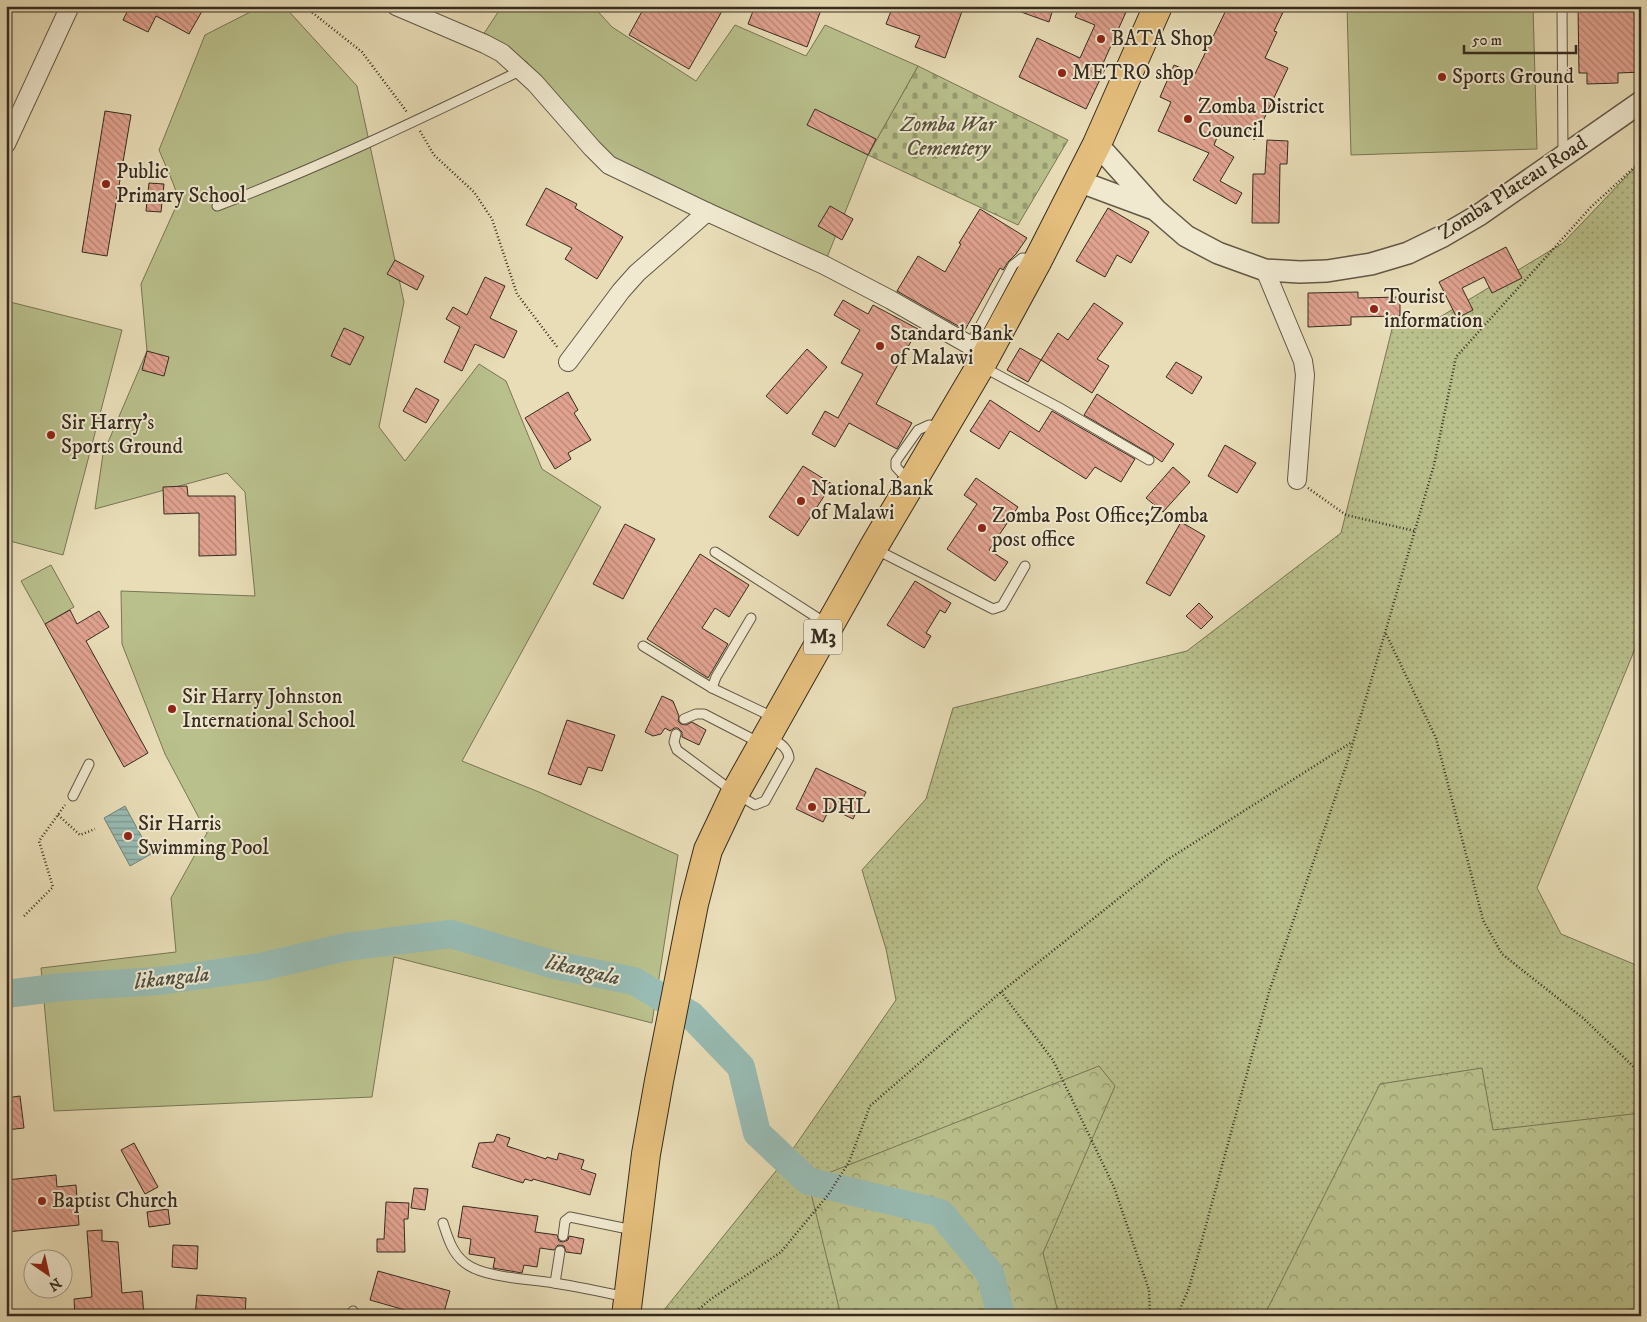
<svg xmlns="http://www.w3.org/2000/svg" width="1647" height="1322" font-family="'IM FELL DW Pica',serif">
	<defs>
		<pattern id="grass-dots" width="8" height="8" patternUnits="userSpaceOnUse" patternTransform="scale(1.25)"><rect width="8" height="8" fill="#b9c08c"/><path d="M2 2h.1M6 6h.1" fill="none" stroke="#979c72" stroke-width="1.8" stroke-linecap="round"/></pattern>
		<pattern id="forest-crowns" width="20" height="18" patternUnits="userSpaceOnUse" patternTransform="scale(1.25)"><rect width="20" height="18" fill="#b9c08c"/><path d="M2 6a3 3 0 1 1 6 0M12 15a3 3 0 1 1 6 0" fill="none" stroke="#979c72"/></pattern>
		<pattern id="cemetery-stones" width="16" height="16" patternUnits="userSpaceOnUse" patternTransform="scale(1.25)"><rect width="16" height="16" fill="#b9c08c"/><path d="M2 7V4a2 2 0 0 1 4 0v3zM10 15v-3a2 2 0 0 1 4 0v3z" fill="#979c72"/></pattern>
		<pattern id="water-rules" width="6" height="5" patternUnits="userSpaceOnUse" patternTransform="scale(1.25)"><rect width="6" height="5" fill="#98bbb3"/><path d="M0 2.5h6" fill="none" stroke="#7d9891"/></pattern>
		<pattern id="building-back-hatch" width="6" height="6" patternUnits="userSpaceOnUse" patternTransform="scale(1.25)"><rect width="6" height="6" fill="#e1a390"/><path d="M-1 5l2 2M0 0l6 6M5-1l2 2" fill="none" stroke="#b78575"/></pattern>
	</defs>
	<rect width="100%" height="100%" fill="#e8ddb7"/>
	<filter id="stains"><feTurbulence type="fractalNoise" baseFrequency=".004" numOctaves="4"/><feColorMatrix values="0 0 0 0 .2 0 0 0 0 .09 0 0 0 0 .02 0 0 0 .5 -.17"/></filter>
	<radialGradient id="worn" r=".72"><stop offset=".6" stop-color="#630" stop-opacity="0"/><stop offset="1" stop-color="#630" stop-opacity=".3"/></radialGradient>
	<path fill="url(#grass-dots)" stroke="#787656" d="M1641,161V634L1537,888L1561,934L1641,967V1316H667L664,1310L788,1156L896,1000L886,949L862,870L926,799L953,708L1187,651L1341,533L1394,321L1440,317L1563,243Z"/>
	<g fill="url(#forest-crowns)" stroke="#787656">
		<path d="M1099,1066L1115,1086L1043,1253L1059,1316H841L808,1181Z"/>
		<path d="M1482,1068L1493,1130L1641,1113V1316H1266L1267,1310L1380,1084Z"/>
	</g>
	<path fill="url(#cemetery-stones)" stroke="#787656" d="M918,66L1068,140L1018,225L868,155Z"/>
	<g fill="#b9c08c" stroke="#787656">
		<path d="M262,6H284L357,86L404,302L379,427L405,461L479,364L506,381L542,469L601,507L462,761L539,792L678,855L652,1023L394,957L372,1097L54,1111L41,968L176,952L171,898L207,833L165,754L122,644L121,591L255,596L245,492L227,473L95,509L103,454L147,351L141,284L179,200L173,183L159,150L205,35Z"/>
		<path d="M502,6H593L612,27L696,81L735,25L806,56L825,25L918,66L868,155L824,265L605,168L527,62L483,35Z"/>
		<path d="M1347,6H1533L1537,149L1351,155Z"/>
		<path d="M6,301L122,330L63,555L6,540Z"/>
		<path d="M51,565L74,607L45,624L21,581Z"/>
	</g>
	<path fill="url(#water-rules)" stroke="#718278" d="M125,806L151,854L130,866L104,818Z"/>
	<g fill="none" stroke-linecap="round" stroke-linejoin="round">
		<path stroke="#98bbb3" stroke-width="28" d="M6,994L62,987L160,981L261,967L346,947L451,934L555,965L634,981L691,1015L741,1067L757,1133L808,1181L941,1213L990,1273L1001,1316"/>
	</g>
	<g fill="url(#building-back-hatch)" stroke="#362c20">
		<path d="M130,6H205L189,34L156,16L148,32L123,20Z"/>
		<path d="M645,6H725L689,69L629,35Z"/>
		<path d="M755,6H812L821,10L807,47L748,24Z"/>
		<path d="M893,6H964L945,58L915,47L920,36L886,24Z"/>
		<path d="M1010,6H1054L1049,22L1010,8Z"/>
		<path d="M1080,6H1113L1126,12L1101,68L1105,69L1086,109L1019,77L1037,38L1080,58L1095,25L1075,17Z"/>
		<path d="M1228,6H1286L1274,31L1277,32L1265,58L1288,68L1254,140L1255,121L1246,135L1222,125L1214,145L1234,157L1220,181L1242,193L1236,204L1193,180L1209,153L1158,131L1171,102L1160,97L1174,65L1195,74Z"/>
		<path d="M1578,6H1641V72L1618,73V83L1587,84V73H1579Z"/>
		<path d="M815,109L876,139L868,155L807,125Z"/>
		<path d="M105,111L131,115L107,256L82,252Z"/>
		<path d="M1267,140L1288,141L1287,164H1280L1279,223H1252L1253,174H1265Z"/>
		<path d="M149,183L164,184L161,212L146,211Z"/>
		<path d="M546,188L577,204L575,208L623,237L597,279L565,259L572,248L526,225Z"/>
		<path d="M830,206L853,219L842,240L818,226Z"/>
		<path d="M1108,208L1149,232L1131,263L1117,255L1105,277L1076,261Z"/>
		<path d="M980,209L1027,238L1016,254L1008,262L1003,270L1000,268L965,330L897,291L918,256L945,272L961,244L959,243Z"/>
		<path d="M1506,247L1522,278L1492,293L1484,277L1462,288L1473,310L1457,318L1439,282Z"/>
		<path d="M395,260L424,276L417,290L387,274Z"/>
		<path d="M485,277L505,286L490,318L517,331L504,358L475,344L462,371L444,362L460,327L446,319L453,307L467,315Z"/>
		<path d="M1358,292V298L1400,297V316L1351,317V325L1308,327V293Z"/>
		<path d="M843,300L868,314L873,305L918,329L876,404L912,423L897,449L849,423L835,447L812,434L825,411L838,418L863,374L841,363L860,330L834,315Z"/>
		<path d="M1094,303L1123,323L1097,359L1109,366L1092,393L1041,360L1058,333L1068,340Z"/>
		<path d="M344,328L364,337L350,365L331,356Z"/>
		<path d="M1020,348L1041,360L1028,382L1007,370Z"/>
		<path d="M807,349L827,367L787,414L766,396Z"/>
		<path d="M147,351L169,357L164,376L142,370Z"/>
		<path d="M1176,362L1202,377L1192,394L1166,377Z"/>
		<path d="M416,388L439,400L426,423L403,411Z"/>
		<path d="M568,392L578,410L574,413L591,440L568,453L571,459L555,469L525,418Z"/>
		<path d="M1097,394L1174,444L1162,462L1152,455L1084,415Z"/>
		<path d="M990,400L1039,432L1052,411L1135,459L1121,482L1095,467L1086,479L1010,431L999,449L970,431Z"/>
		<path d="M1225,445L1256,463L1237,493L1208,476Z"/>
		<path d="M803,466L832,484L798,536L769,517Z"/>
		<path d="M1173,467L1190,482L1163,512L1146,498Z"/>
		<path d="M976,478L1018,507L989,550L1008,562L995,581L947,549L977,504L964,495Z"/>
		<path d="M187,486L188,496H235L236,555L199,556V513L164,514L163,487Z"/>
		<path d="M1181,522L1205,536L1170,596L1146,583Z"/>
		<path d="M625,524L655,539L623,599L593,584Z"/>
		<path d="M700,554L749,585L729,617L715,608L702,628L728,644L708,678L647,639Z"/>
		<path d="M915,581L951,603L945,613L940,610L926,633L931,636L924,648L887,625Z"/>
		<path d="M1199,603L1213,617L1201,629L1186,616Z"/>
		<path d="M70,610L77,624L99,611L109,627L86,641L148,753L124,767L45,624Z"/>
		<path d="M662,696L673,701L679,716L678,721L681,724L686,725L692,722L706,730L699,745L682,737V732L678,728H674L670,731L665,728L661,734L653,736L645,732Z"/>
		<path d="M567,720L615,735L602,771L588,767L581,785L548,774Z"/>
		<path d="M816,768L866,792L853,819L830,808L823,822L796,809Z"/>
		<path d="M20,1096L24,1128L6,1130V1098Z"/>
		<path d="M497,1134L510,1138L507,1146L546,1159L547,1157L557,1160L559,1153L584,1160L581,1169L596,1174L590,1195L533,1179L532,1181L525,1179L523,1183L472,1167L479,1143L494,1142Z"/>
		<path d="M134,1143L158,1187L145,1194L121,1150Z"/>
		<path d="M56,1175L57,1187L76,1185L79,1225L6,1232V1180Z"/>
		<path d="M414,1188L428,1189L425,1210L411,1208Z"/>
		<path d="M386,1202L409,1203L408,1219H404L405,1252H377V1239H384Z"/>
		<path d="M463,1206L538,1216L535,1232L557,1235L559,1241L563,1242L568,1240L569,1236L584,1239L581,1254L566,1252L564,1246L558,1245L554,1250L540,1248L537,1267L524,1265L522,1273L493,1268L495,1258L469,1254L471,1239L458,1237Z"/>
		<path d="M168,1209L170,1224L149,1227L147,1212Z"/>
		<path d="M102,1230V1241L118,1242L122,1293L142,1291L144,1316H75L74,1299L92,1297L87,1231Z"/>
		<path d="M173,1245L198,1246L197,1269L172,1267Z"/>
		<path d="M378,1271L450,1291L443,1316H426L370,1300Z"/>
		<path d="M197,1295L246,1298L245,1316H195Z"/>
	</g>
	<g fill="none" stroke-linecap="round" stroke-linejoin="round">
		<g stroke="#625846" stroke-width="11">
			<g id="service">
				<path d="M1562,6L1563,154"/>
				<path d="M217,206C321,167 422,118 522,70"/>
				<path d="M970,345L1013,265L1022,258L1035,259"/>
				<path d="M983,367L1058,407L1149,460"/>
				<path d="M909,481L896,467V461L918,430L929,425L941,427"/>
				<path d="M875,549L993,609L1002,606L1025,566"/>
				<path d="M715,552L827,624"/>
				<path d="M643,646L712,688L775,718"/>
				<path d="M712,688L716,677L751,618"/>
				<path d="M684,719L696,714H704L760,743"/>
				<path d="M676,734L674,742L677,750L735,793L755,805L765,801L789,758C788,747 779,743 770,737"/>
				<path d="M73,796L89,764"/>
				<path d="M443,1223C448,1238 452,1253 465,1263C484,1278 530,1279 554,1283C579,1287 603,1292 626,1297"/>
				<path d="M563,1236L565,1221L570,1217L633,1230"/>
				<path d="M555,1283L560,1251"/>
				<path d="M352,1316L353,1311"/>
			</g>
		</g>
		<g stroke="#625846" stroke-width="20">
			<g id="minor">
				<path d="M396,6L485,44L502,53L535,83L592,148L609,165L707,212L824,265L891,300L987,355"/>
				<path d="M6,144L70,6"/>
				<path d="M1265,270L1303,361L1305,375L1297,480"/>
				<path d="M568,362L621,291L637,273L707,212"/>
			</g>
		</g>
		<g stroke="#625846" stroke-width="24">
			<g id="tertiary">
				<path d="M1097,144L1156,210L1186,236L1218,253L1265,270L1300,272L1327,271L1371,264L1408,253L1443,236L1479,215L1641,102"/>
				<path d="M1078,181L1151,208"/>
			</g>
		</g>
		<g stroke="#362c20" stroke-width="30">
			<path id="trunk" d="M626,1316L646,1154L659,1081L694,904L708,850L735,793L873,548L981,365L1038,260L1097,144L1158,6"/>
		</g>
		<g stroke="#362c20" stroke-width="2.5" stroke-dasharray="1 2.5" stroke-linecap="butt">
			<path d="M304,6L362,52L407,112"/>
			<path d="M420,131L434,155L474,192L492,219L517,294L558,348"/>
			<path d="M1308,488L1346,515L1415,531"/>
			<path d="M1386,634L1436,738L1483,920L1502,954L1583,1018L1641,1074"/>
			<path d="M58,815L80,835L95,829"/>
			<path d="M24,916L53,887L39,841L65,805"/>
			<path d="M1001,992L1053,1060L1114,1187L1149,1290L1150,1316"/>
			<path d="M691,1316L711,1299L781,1252L828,1195L849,1162L870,1106L1001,992L1167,860L1352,742"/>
			<path d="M1177,1316L1189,1288L1269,992L1347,763L1434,465L1456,357L1591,207L1638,164L1641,165"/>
		</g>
		<use href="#service" stroke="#f0e9d0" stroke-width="9"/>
		<use href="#minor" stroke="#f0e9d0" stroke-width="18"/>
		<use href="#tertiary" stroke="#f0e9d0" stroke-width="21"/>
		<use href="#trunk" stroke="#e4be7c" stroke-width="28"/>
	</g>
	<g fill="#8f2418" stroke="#f0e9d0" stroke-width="2">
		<circle cx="1101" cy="39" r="5"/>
		<circle cx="1062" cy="73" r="5"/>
		<circle cx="1442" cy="77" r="5"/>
		<circle cx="1188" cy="119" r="5"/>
		<circle cx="106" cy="184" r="5"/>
		<circle cx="1374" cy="309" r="5"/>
		<circle cx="880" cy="346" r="5"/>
		<circle cx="51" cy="435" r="5"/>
		<circle cx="801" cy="501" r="5"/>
		<circle cx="982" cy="528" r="5"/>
		<circle cx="172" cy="709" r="5"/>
		<circle cx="812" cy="807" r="5"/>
		<circle cx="128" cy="836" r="5"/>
		<circle cx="42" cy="1201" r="5"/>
	</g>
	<g text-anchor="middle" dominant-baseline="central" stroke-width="4" stroke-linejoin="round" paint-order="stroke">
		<rect fill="#f0e9d0" stroke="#6e6555" stroke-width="1" x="804" y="619.5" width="38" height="35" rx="4"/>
		<g font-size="20" font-weight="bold" fill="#362c20">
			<text x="823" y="637">M3</text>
		</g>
		<g font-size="21" fill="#362c20" stroke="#f0e9d0" text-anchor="start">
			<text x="1111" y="39">BATA Shop</text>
			<text x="1072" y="73">METRO shop</text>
			<text x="1452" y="77">Sports Ground</text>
			<text x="1198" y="107">Zomba District<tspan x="1198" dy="24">Council</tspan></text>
			<text x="116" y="172">Public<tspan x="116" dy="24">Primary School</tspan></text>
			<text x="1384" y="297">Tourist<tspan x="1384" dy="24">information</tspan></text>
			<text x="890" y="334">Standard Bank<tspan x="890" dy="24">of Malawi</tspan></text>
			<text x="61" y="423">Sir Harry's<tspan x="61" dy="24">Sports Ground</tspan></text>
			<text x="811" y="489">National Bank<tspan x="811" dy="24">of Malawi</tspan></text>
			<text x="992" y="516">Zomba Post Office;Zomba<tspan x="992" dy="24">post office</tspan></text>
			<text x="182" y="697">Sir Harry Johnston<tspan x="182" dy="24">International School</tspan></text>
			<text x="822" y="807">DHL</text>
			<text x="138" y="824">Sir Harris<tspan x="138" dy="24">Swimming Pool</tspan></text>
			<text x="52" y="1201">Baptist Church</text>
		</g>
		<g font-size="21" font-style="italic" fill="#57513b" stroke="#f0e9d0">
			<text x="948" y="125">Zomba War<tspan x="948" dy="24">Cementery</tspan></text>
		</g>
		<g font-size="21" fill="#362c20" stroke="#f0e9d0">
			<text transform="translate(1513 188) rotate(-33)">Zomba Plateau Road</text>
		</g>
		<g font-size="22" font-style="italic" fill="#4e5045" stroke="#f0e9d0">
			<text transform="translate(583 970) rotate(13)">likangala</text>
			<text transform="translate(172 978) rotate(-6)">likangala</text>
		</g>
	</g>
	<rect width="1647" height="1322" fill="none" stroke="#e8ddb7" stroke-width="25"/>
	<rect x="8" y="8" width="1632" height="1307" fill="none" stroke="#362c20" stroke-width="2.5"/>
	<rect x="12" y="12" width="1622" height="1297" fill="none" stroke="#362c20"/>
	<g transform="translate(48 1274) rotate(146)"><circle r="24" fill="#f0e9d0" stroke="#a69d8a"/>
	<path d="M0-4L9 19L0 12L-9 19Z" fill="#8f2418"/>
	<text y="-8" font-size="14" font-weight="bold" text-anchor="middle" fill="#362c20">N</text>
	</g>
	<path d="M1464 45v8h112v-8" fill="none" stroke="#362c20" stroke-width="2.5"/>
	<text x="1472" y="45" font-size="15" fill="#362c20" stroke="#f0e9d0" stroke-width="4" paint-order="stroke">50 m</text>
	<rect width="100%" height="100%" filter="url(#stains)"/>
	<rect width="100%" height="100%" fill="url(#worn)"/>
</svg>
